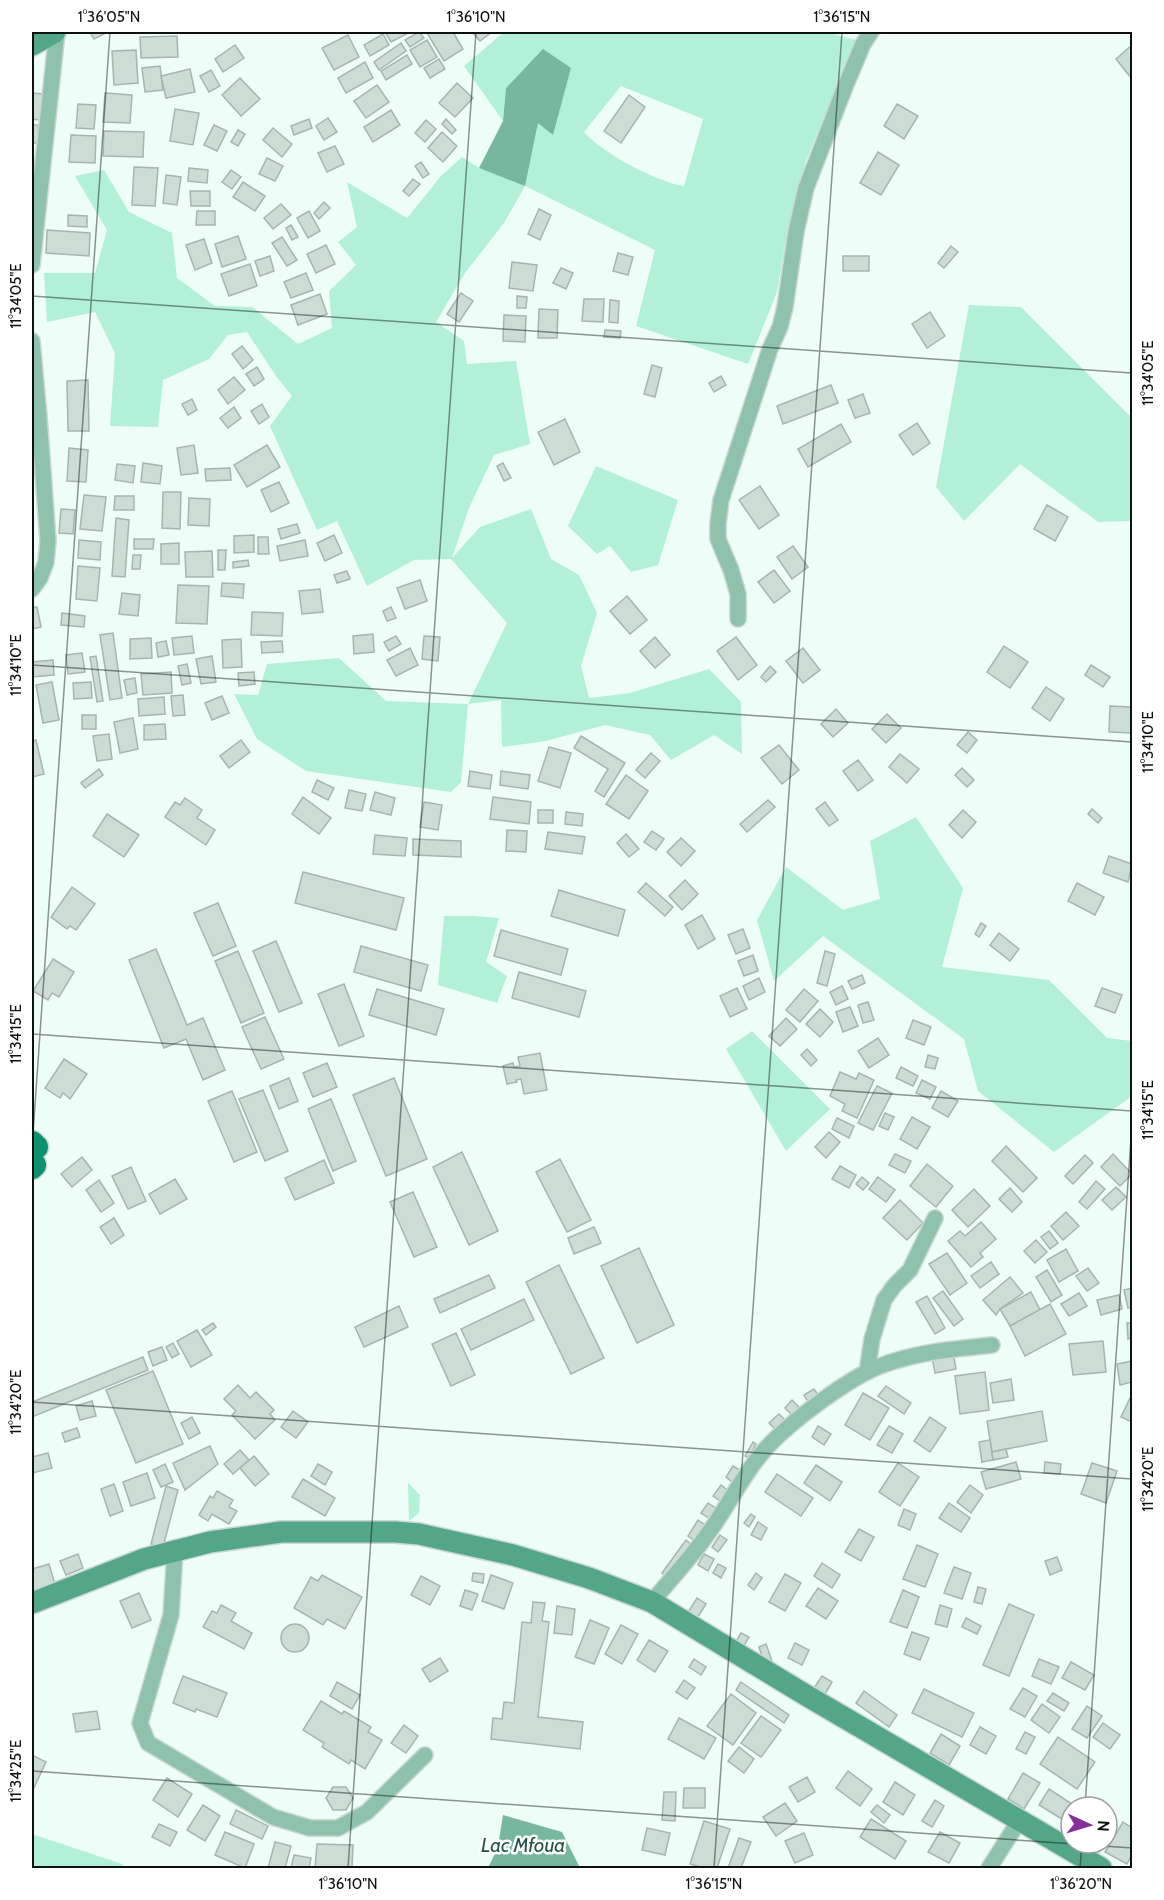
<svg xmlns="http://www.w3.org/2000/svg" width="1164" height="1900" font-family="Cabin,sans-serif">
	<rect width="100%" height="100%" fill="#eefdf7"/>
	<g fill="#b2f1d7" fill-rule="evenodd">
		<path d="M504,32H826L856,40L806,161L788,227L777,292L748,364L636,326L655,250L525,186L504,223L465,273L436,322L464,341L467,364L516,361L530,444L494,455L469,508L452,558L480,527L531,509L551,559L579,575L597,613L581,666L589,698L630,693L709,669L741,702L742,754L714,735L671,760L650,735L605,725L546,741L502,747L501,700L468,704L461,782L451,792L306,771L257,739L234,694L258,695L267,664L339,658L386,701L468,704L507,623L451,559L414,560L367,586L337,521L317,530L270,426L292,396L276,376L247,332L228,335L209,359L163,380L158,427L110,426L115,353L95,312L47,322L44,273H95L107,230L75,176L104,170L129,212L172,233L177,278L215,306L252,307L298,344L332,328L329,291L356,265L338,242L357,227L347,182L407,218L441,176L462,157L479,168L525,185L538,122L553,134L571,68L506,88L503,121L464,66ZM621,86L703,119L684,186C657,182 602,153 584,132Z"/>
		<path d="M969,305L1021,307L1132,418V521L1098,522L1020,464L964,521L936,487Z"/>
		<path d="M596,466L678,500L658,565L631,572L610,546L597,554L568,526Z"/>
		<path d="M916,817L963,888L942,967L1049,980L1107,1038L1132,1041V1096L1054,1152L978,1091L964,1039L823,936L774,981L757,920L786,867L843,910L880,899L870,841Z"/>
		<path d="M444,916H474L499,918L486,962L507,976L497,1003L438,985Z"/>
		<path d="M752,1031L830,1109L786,1151L726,1049Z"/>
		<path d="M408,1483L420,1495L419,1513L409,1521Z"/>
		<path d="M32,1834L122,1864L126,1868H32Z"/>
	</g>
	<g fill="#76b79e">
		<path d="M543,49L571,68L553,135L538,123L525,186L479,168L503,121L506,88Z"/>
		<path d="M503,1815L562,1832L579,1866L578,1868H488L498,1847Z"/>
	</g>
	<g fill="#cedcd6" stroke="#a7b5af" stroke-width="1.5">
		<path d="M90,32H103L104,34L94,39Z"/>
		<path d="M385,32H410L391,42Z"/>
		<path d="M419,32L424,38L410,47L405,40Z"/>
		<path d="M429,32H453L463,49L444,61L427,33Z"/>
		<path d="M472,32H492L480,41Z"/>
		<path d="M383,34L389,45L370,56L364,45Z"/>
		<path d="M348,35L359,57L334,70L322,48Z"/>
		<path d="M177,36L178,57L141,58L140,37Z"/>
		<path d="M427,40L437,57L420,67L410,50Z"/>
		<path d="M401,43L406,51L379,70L374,62Z"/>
		<path d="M235,45L244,58L223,72L215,59Z"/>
		<path d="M1132,45V79L1116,59Z"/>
		<path d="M136,50L138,83L114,85L112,51Z"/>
		<path d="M407,55L412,64L386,80L381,71Z"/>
		<path d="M439,59L445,69L430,78L424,68Z"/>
		<path d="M365,62L373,78L346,93L338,78Z"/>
		<path d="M160,66L163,90L145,92L142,68Z"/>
		<path d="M190,69L195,92L166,98L161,76Z"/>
		<path d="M211,70L220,86L209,92L200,76Z"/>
		<path d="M240,78L260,99L241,116L222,95Z"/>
		<path d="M457,83L473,98L455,117L439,103Z"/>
		<path d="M377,85L389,102L366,118L354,101Z"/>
		<path d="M32,93L43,94L40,120L32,119Z"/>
		<path d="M105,93L132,95L130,123L103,122Z"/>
		<path d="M629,95L645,107L621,143L604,131Z"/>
		<path d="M78,104L96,105L94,129L76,128Z"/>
		<path d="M897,104L918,116L904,139L884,126Z"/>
		<path d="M175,109L199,113L193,145L170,141Z"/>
		<path d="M391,110L400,125L373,142L364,127Z"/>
		<path d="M328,118L337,132L324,140L316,126Z"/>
		<path d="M309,119L312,128L294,135L291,126Z"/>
		<path d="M446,119L456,130L452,134L442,124Z"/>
		<path d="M426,120L436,129L425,142L415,133Z"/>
		<rect x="32" y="125" width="6" height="18"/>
		<path d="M214,125L227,131L217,151L204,145Z"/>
		<path d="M273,128L292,144L282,157L263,140Z"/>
		<path d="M238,130L245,134L238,146L231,142Z"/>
		<path d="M104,131L144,132L143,157L103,156Z"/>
		<path d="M442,132L457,146L443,162L428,148Z"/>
		<path d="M71,135L96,136L95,163L69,162Z"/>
		<path d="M335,146L344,164L327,172L318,153Z"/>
		<path d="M878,152L899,165L881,195L860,183Z"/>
		<path d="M267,158L283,166L275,181L259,174Z"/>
		<path d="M421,162L429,174L423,178L415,166Z"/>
		<path d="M134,167L158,168L155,206L132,205Z"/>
		<path d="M189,168L208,170L207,183L188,181Z"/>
		<path d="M231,170L241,177L232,189L222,182Z"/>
		<path d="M166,175L181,177L177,205L163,203Z"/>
		<path d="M413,179L420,184L409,196L403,191Z"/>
		<path d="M243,182L265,196L255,211L233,197Z"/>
		<path d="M190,191H210V206H191Z"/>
		<path d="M324,202L330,208L319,219L314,213Z"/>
		<path d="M281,204L291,215L273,229L264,218Z"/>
		<path d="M539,209L551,215L540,240L528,234Z"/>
		<path d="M197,211H215V225H196Z"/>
		<path d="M309,211L320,231L308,238L297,218Z"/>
		<path d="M68,215L87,216V227L68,226Z"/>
		<path d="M291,225L298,237L292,240L286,228Z"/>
		<path d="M47,230L90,233L89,256L46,253Z"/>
		<path d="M238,236L246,259L222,267L215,244Z"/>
		<path d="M282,237L297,260L287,266L272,243Z"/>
		<path d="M204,239L212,263L195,270L186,245Z"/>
		<path d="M326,245L335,264L316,273L307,254Z"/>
		<path d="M951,246L958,252L944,268L938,263Z"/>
		<path d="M618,253L633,257L628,275L613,271Z"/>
		<path d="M270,256L274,271L260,276L255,261Z"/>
		<rect x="843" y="256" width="26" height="15"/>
		<path d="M512,262L537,265L533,291L509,288Z"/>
		<path d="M250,264L257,286L229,296L221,274Z"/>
		<path d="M561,268L573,273L566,289L553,283Z"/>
		<path d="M306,273L313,290L291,298L284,282Z"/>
		<path d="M461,293L473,301L459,322L447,314Z"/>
		<path d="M320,294L327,314L298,325L291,305Z"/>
		<path d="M517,296L527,297L526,308H517Z"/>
		<path d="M584,299H604L603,322L582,321Z"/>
		<path d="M610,300L619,301L618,323L609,322Z"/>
		<path d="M539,309L558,310L557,338H538Z"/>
		<path d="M930,312L945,336L927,348L912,324Z"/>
		<path d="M504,315L526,316L525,342L503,341Z"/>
		<path d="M605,330L621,331L620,338L604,337Z"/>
		<path d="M242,346L253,360L243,369L232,354Z"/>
		<path d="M652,365L662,368L655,397L644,394Z"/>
		<path d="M257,367L264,379L254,386L246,374Z"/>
		<path d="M721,376L726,385L714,392L709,383Z"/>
		<path d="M234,377L245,390L228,404L218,390Z"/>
		<path d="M88,380L89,431H68L67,381Z"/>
		<path d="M831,385L838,403L783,424L777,406Z"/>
		<path d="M863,394L870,413L855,418L848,400Z"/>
		<path d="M192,399L197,410L188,415L182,404Z"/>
		<path d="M262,404L269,417L259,424L251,411Z"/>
		<path d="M234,407L241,418L228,428L220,418Z"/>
		<path d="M565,419L580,452L554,465L538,432Z"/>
		<path d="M917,423L930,443L913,455L899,435Z"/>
		<path d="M841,424L851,442L808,467L798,449Z"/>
		<path d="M194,445L198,473L181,475L177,448Z"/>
		<path d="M267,445L280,467L247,487L234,465Z"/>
		<path d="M69,448L88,450L86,482L67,481Z"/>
		<path d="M143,463L162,466L160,484L141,482Z"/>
		<path d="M503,463L511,478L504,481L497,466Z"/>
		<path d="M117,464L135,466L133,483L115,480Z"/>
		<path d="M230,468L231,480L206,481L205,469Z"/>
		<path d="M279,482L289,503L271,512L261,490Z"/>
		<path d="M760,486L779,515L759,529L739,500Z"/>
		<path d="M163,492H181L180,529L162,528Z"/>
		<path d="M84,495L106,497L102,531L80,529Z"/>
		<path d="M115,496H134V510H114Z"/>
		<path d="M189,498L210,499L209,526L188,525Z"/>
		<path d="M1047,505L1068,517L1055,541L1034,529Z"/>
		<path d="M61,509L75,510L73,534L59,533Z"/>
		<path d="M116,518L129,520L125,577L112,576Z"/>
		<path d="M297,524L300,533L281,539L278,529Z"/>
		<path d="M254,535V552L234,553V536Z"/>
		<path d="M334,535L342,553L325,561L317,543Z"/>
		<path d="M258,537H268L269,554H258Z"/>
		<path d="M134,539H154L153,549H134Z"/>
		<path d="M79,540L101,542L100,560L78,558Z"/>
		<path d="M305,540L308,556L280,561L277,546Z"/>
		<path d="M179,543V564H161V544Z"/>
		<path d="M793,546L808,567L792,579L777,557Z"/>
		<path d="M218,550H226L225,570H218Z"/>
		<path d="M212,551L213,577H186L185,552Z"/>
		<path d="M133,555H141L140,569H132Z"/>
		<path d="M248,560L249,566L233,568V562Z"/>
		<path d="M78,566L100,568L97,601L76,599Z"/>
		<path d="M774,570L790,591L774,603L758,582Z"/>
		<path d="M347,571L350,579L337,583L334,575Z"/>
		<path d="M420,580L427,601L405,609L397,588Z"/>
		<path d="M222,583L244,584L243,598L221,596Z"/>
		<path d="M178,585L209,586L207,624L176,623Z"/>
		<path d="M320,589L323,612L302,614L299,591Z"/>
		<path d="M122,593L140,595L138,616L119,614Z"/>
		<path d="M627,596L647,620L630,634L610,611Z"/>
		<path d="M37,607L41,627L32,629V608Z"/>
		<path d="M391,607L396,618L387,621L383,611Z"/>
		<path d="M252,612L283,613L282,636L251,635Z"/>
		<path d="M62,613L85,616L84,627L61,625Z"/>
		<path d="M113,633L122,698L110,700L100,635Z"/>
		<path d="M373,634L374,652L354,654L353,636Z"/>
		<path d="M192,636L194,653L174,655L172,638Z"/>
		<path d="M396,636L401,644L389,651L384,642Z"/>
		<path d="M424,636L440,637L438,661L422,659Z"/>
		<path d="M655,637L670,655L655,668L640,651Z"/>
		<path d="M736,637L757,665L738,680L717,651Z"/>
		<path d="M151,638L152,658L130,659V639Z"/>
		<path d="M241,639L242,667L223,668L222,640Z"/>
		<path d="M166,641L169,655L158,657L156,643Z"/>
		<path d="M282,641L283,652L262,653L261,642Z"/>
		<path d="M1004,646L1028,662L1010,688L987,672Z"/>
		<path d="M410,648L418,665L396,676L387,660Z"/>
		<path d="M803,648L820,670L803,683L786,661Z"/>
		<path d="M82,653L85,672L68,674L66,655Z"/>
		<path d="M96,656L103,701L97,702L90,657Z"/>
		<path d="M212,656L216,682L201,684L196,659Z"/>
		<path d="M53,660L54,675L32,677V662Z"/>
		<path d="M187,664L191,683L182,685L178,666Z"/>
		<path d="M1091,665L1110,677L1103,687L1085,675Z"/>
		<path d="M770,666L776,672L766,682L761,677Z"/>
		<path d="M171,672L172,693L143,695L141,674Z"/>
		<path d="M254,672L255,684L239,686L238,673Z"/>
		<path d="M135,678L137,693L127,695L124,680Z"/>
		<path d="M52,682L59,720L43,723L36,685Z"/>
		<path d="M91,682L92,698L74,699L73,683Z"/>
		<path d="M1046,687L1064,699L1050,721L1032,708Z"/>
		<path d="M183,695L185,715L173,716L171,696Z"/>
		<path d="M222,696L229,713L212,720L205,703Z"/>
		<path d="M164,697L165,714L139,716L138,699Z"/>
		<path d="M1110,706L1132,707V733L1109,732Z"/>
		<path d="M836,709L848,723L833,737L821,724Z"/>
		<path d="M887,714L901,728L886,743L872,729Z"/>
		<rect x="82" y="715" width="14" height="14"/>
		<path d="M133,718L138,749L120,753L114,722Z"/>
		<path d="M165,724L166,739L144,740V725Z"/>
		<path d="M968,732L977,740L967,753L957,745Z"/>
		<path d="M109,734L112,759L97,761L93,736Z"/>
		<path d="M581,736L625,763L604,797L595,791L608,769L574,748Z"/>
		<path d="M36,740L44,774L32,777V741Z"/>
		<path d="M241,740L250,752L229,768L220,756Z"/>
		<path d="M779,745L799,770L782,784L761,758Z"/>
		<path d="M549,747L571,753L560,788L538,781Z"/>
		<path d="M651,753L660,761L645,778L636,770Z"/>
		<path d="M900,754L919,769L907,783L889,767Z"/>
		<path d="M858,760L873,780L858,791L843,771Z"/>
		<path d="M962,768L974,780L967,787L955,775Z"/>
		<path d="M99,769L103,775L85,788L81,783Z"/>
		<path d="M470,771L492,775L490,789L468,786Z"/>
		<path d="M501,771L530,775L528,789L500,785Z"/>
		<path d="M626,775L648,791L629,819L606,804Z"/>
		<path d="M317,780L334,788L328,800L312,792Z"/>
		<path d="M349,790L366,794L362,811L345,808Z"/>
		<path d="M375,792L395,798L391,815L370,810Z"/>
		<path d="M303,797L331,818L319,834L292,814Z"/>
		<path d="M493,797L531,802L529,824L490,819Z"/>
		<path d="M185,798L202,810L197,818L215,830L206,845L165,817L175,802L180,805Z"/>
		<path d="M768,800L775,807L747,832L740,824Z"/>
		<path d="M424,802L442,805L438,830L420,827Z"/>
		<path d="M825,802L838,820L829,826L816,809Z"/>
		<path d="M1092,809L1102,818L1098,823L1088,814Z"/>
		<rect x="538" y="810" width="15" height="13"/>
		<path d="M963,810L976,822L962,838L949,825Z"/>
		<path d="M566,812L583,814L582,826L565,824Z"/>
		<path d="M107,814L139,835L124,857L93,836Z"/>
		<path d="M507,830L527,831L526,852L506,851Z"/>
		<path d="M652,831L664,839L656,850L644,842Z"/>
		<path d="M548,832L585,837L582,854L545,849Z"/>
		<path d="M626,834L639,849L629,857L617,843Z"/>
		<path d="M375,835L407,838L405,856L373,854Z"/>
		<path d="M681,838L695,851L681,866L667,852Z"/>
		<path d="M413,839L461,841V857L413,855Z"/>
		<path d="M1109,856L1132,864L1128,882L1103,873Z"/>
		<path d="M303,872L404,898L396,930L295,903Z"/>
		<path d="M685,880L698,894L682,910L669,896Z"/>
		<path d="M646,883L673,907L665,916L638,892Z"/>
		<path d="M1077,883L1104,897L1095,915L1068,901Z"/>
		<path d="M72,887L95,904L76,930L70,926L67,929L51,917Z"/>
		<path d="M559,890L625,910L618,936L551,916Z"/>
		<path d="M218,903L236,946L213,956L194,913Z"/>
		<path d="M702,915L715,939L698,949L685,925Z"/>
		<path d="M981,923L986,926L979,937L975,934Z"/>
		<path d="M743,929L750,948L736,954L728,935Z"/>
		<path d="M501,930L568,949L561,975L494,956Z"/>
		<path d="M999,933L1019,949L1010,961L990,945Z"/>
		<path d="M276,941L302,1003L279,1012L253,951Z"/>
		<path d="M361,946L428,965L421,991L354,972Z"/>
		<path d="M156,949L187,1025L203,1018L225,1070L203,1080L186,1039L164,1048L129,960Z"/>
		<path d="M238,951L264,1013L241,1023L215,961Z"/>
		<path d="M825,951L835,954L827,986L817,983Z"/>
		<path d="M753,955L758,971L744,976L738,961Z"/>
		<path d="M53,959L74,972L59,997L52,993L48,1000L33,991Z"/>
		<path d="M519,972L586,991L579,1017L512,998Z"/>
		<path d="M862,975L865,983L852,989L848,981Z"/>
		<path d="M759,978L765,992L749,1000L743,986Z"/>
		<path d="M344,984L364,1036L339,1046L318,994Z"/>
		<path d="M842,986L848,999L836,1005L830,992Z"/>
		<path d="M737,988L747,1009L730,1017L720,996Z"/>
		<path d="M1102,988L1122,995L1115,1013L1095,1006Z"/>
		<path d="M377,989L444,1009L436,1035L369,1015Z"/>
		<path d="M804,989L818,1001L800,1022L786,1010Z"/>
		<path d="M868,1002L874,1020L863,1023L858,1005Z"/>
		<path d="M850,1007L858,1026L843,1032L836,1012Z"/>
		<path d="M820,1009L833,1022L820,1037L806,1024Z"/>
		<path d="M265,1017L284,1059L261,1069L242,1027Z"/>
		<path d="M786,1018L797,1029L780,1046L769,1036Z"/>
		<path d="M913,1020L931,1027L924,1045L906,1038Z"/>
		<path d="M878,1038L889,1055L869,1068L858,1051Z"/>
		<path d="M807,1049L817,1060L811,1066L801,1055Z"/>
		<path d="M540,1053L547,1090L524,1094L521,1079L516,1080L517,1082L507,1084L503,1066L513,1063L514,1067L520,1066L518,1057Z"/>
		<path d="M928,1055L938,1058L935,1069L925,1067Z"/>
		<path d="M64,1059L87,1074L70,1099L63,1093L60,1098L45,1088Z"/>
		<path d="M327,1063L337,1087L313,1097L303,1073Z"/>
		<path d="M901,1067L918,1076L913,1086L896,1078Z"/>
		<path d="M840,1072L856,1079L859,1073L874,1080L857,1118L842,1111L845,1104L830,1096Z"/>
		<path d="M289,1078L298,1101L279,1109L270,1086Z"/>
		<path d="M394,1078L427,1159L386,1176L353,1095Z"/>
		<path d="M922,1080L936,1087L930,1099L916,1093Z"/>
		<path d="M877,1086L892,1093L873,1130L858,1123Z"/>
		<path d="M263,1090L288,1151L265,1161L239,1099Z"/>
		<path d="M232,1091L257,1152L234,1162L208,1101Z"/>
		<path d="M941,1091L958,1101L948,1117L932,1108Z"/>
		<path d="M331,1099L356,1161L333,1171L308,1109Z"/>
		<path d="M885,1113L894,1117L888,1130L879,1126Z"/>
		<path d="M912,1117L930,1127L917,1149L900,1139Z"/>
		<path d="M837,1118L854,1126L849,1138L832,1129Z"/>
		<path d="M829,1132L840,1142L826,1158L815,1147Z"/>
		<path d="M1006,1146L1037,1178L1023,1192L992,1161Z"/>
		<path d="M462,1152L498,1231L469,1245L433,1167Z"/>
		<path d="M895,1154L911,1161L905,1173L889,1165Z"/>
		<path d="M1113,1154L1132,1174L1120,1186L1101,1167Z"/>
		<path d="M1085,1155L1093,1163L1073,1184L1065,1176Z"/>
		<path d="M82,1157L92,1170L72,1187L61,1174Z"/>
		<path d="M560,1159L591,1220L567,1232L536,1172Z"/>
		<path d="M324,1160L334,1183L295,1200L285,1178Z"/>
		<path d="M927,1164L953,1186L936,1207L910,1186Z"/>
		<path d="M840,1166L856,1175L849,1188L832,1179Z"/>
		<path d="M131,1167L146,1201L128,1209L112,1176Z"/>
		<path d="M862,1177L869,1183L863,1190L856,1184Z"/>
		<path d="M878,1177L895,1190L886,1202L869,1189Z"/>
		<path d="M175,1179L187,1199L160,1214L149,1194Z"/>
		<path d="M99,1180L114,1203L101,1212L86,1190Z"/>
		<path d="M1096,1181L1105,1189L1087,1209L1079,1202Z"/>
		<path d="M1116,1187L1126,1197L1112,1210L1102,1200Z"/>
		<path d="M1010,1188L1022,1202L1012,1212L999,1199Z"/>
		<path d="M974,1189L990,1206L968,1227L952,1210Z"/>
		<path d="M413,1192L437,1247L414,1257L390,1202Z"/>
		<path d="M900,1200L923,1223L907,1240L883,1218Z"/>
		<path d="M1066,1212L1079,1226L1063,1240L1051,1226Z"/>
		<path d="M114,1218L124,1235L111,1244L100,1227Z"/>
		<path d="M981,1222L996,1239L980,1253L983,1257L971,1267L948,1241L960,1231L965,1236Z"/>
		<path d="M594,1227L601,1243L574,1254L568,1238Z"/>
		<path d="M1049,1231L1058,1243L1050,1249L1041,1237Z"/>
		<path d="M1036,1240L1047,1252L1035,1263L1024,1251Z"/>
		<path d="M639,1248L674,1325L637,1343L601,1266Z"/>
		<path d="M1066,1249L1078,1271L1059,1282L1047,1260Z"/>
		<path d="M947,1253L967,1283L950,1295L929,1264Z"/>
		<path d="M991,1262L999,1274L980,1288L971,1276Z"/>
		<path d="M559,1265L604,1358L571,1374L526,1282Z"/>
		<path d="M1088,1268L1099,1283L1087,1291L1076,1276Z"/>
		<path d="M1047,1270L1062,1295L1051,1302L1036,1277Z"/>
		<path d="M489,1275L495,1288L440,1313L434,1299Z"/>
		<path d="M1010,1277L1023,1293L1000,1309L996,1315L983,1300Z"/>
		<path d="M1132,1288V1307L1128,1308L1124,1290Z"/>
		<path d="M943,1291L963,1319L954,1326L933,1298Z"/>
		<path d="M1031,1292L1040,1310L1010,1326L1000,1309Z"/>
		<path d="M1079,1293L1087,1306L1069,1316L1061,1304Z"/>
		<path d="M1119,1295L1122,1309L1101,1315L1097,1300Z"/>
		<path d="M927,1296L945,1328L935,1334L916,1302Z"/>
		<path d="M524,1299L534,1320L471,1350L461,1329Z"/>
		<path d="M1050,1304L1066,1334L1025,1356L1010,1326Z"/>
		<path d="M399,1306L408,1327L364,1347L355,1327Z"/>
		<path d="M213,1323L216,1327L206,1335L202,1330Z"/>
		<path d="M1127,1323H1132V1338L1128,1339Z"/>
		<path d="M197,1330L212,1355L191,1367L177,1341Z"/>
		<path d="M456,1333L475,1375L451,1386L432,1344Z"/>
		<path d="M1103,1341L1106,1372L1073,1375L1069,1344Z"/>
		<path d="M173,1343L179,1354L172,1358L166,1347Z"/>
		<path d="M162,1347L167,1360L153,1366L148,1352Z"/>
		<path d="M953,1352L956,1369L935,1373L932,1357Z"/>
		<path d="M143,1357L148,1370L32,1417V1402Z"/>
		<path d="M1132,1361V1382L1120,1385L1117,1364Z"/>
		<path d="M153,1371L183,1444L136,1463L106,1390Z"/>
		<path d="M985,1372L989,1410L960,1414L955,1376Z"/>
		<path d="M1011,1379L1014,1400L993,1403L990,1383Z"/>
		<path d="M238,1385L250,1398L256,1392L274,1410L270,1414L275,1420L255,1439L232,1415L236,1411L224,1399Z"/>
		<path d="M886,1386L911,1403L904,1414L878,1396Z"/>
		<path d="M814,1389L818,1395L808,1402L804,1395Z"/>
		<path d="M863,1393L889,1408L870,1440L845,1425Z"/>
		<path d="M1131,1396L1132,1397V1422L1121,1417Z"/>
		<path d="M792,1400L799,1407L792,1415L785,1408Z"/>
		<path d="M92,1401L96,1416L80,1420L76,1406Z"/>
		<path d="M293,1411L308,1422L296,1438L281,1427Z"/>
		<path d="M1042,1411L1047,1441L992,1452L987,1421Z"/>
		<path d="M779,1414L785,1420L776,1430L769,1423Z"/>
		<path d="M192,1417L200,1433L189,1439L181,1423Z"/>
		<path d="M930,1417L946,1428L930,1452L914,1441Z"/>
		<path d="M818,1426L831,1434L824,1445L812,1437Z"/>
		<path d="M889,1426L903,1434L892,1453L877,1445Z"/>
		<path d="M77,1428L80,1437L65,1442L62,1433Z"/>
		<path d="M990,1440L993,1460L982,1462L979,1442Z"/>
		<path d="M753,1442L756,1444L749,1458L745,1456Z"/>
		<path d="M210,1446L218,1464L185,1490L173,1463Z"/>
		<path d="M1006,1449L1008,1457L993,1460L992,1452Z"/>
		<path d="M240,1450L249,1460L233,1474L224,1464Z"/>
		<path d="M48,1453L52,1468L32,1473V1457Z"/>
		<path d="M254,1456L269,1474L255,1486L240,1468Z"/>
		<path d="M1016,1462L1021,1479L986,1489L981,1472Z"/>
		<path d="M1045,1462L1061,1464L1060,1474L1044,1473Z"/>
		<path d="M898,1463L919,1477L900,1506L879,1492Z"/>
		<path d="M1092,1463L1117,1471L1106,1503L1081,1494Z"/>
		<path d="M165,1464L173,1482L161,1487L153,1470Z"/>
		<path d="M318,1464L332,1472L325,1485L311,1476Z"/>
		<path d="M816,1465L842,1482L830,1501L804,1483Z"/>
		<path d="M733,1466L741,1471L733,1483L726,1477Z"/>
		<path d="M147,1473L155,1498L131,1506L123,1482Z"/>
		<path d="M777,1474L813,1498L801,1516L765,1492Z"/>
		<path d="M303,1479L335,1498L325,1516L292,1497Z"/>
		<path d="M114,1484L123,1511L110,1516L101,1489Z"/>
		<path d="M721,1485L730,1492L722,1502L713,1496Z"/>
		<path d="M970,1485L983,1495L971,1513L957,1502Z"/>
		<path d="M166,1486L178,1490L163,1547L151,1544Z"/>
		<path d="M217,1491L233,1500L229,1507L237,1511L229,1524L212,1514L208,1521L199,1515L210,1496L213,1498Z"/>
		<path d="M708,1503L717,1509L710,1519L701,1513Z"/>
		<path d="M949,1503L970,1518L961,1532L939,1518Z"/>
		<path d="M904,1509L916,1514L910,1530L898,1525Z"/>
		<path d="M751,1514L755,1517L749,1527L744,1523Z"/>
		<path d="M698,1520L707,1526L697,1542L688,1536Z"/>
		<path d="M758,1522L767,1528L761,1540L751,1535Z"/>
		<path d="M859,1529L874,1537L861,1561L845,1552Z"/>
		<path d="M720,1535L727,1540L718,1552L712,1547Z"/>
		<path d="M686,1540L692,1545L667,1578L662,1573Z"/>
		<path d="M917,1545L938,1554L925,1587L903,1579Z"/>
		<path d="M78,1554L83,1568L66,1575L60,1561Z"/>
		<path d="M704,1554L714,1559L708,1571L698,1565Z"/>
		<path d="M1057,1557L1062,1570L1050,1575L1045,1561Z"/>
		<path d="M822,1563L840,1575L832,1588L814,1576Z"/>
		<path d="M49,1564L55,1584L32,1591V1569Z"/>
		<path d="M718,1564L726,1568L721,1578L713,1573Z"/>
		<path d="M954,1567L971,1573L962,1599L944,1593Z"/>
		<path d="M473,1573L484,1574L483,1583L472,1581Z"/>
		<path d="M756,1573L762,1578L754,1590L748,1585Z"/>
		<path d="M785,1574L801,1583L785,1611L769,1602Z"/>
		<path d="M322,1575L362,1597L345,1629L327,1619L323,1625L294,1608L311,1577L318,1581Z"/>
		<path d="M491,1575L513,1583L504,1609L482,1601Z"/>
		<path d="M421,1576L440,1586L430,1605L411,1595Z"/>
		<path d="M978,1587L986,1589L982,1604L974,1602Z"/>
		<path d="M818,1588L838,1601L826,1619L806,1606Z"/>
		<path d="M465,1590L478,1594L472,1610L460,1606Z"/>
		<path d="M903,1590L919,1597L907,1628L890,1622Z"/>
		<path d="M139,1593L151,1620L132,1628L120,1601Z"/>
		<path d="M697,1598L706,1604L696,1620L687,1614Z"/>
		<path d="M533,1602L545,1603L542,1621L549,1622L538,1717L583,1722L580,1749L491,1739L493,1718L502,1719L504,1702L514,1703L522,1622L531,1623Z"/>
		<path d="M1009,1604L1034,1615L1009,1676L983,1665Z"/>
		<path d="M221,1605L236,1613L231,1621L252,1633L244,1649L203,1627L212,1611L217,1613Z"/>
		<path d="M940,1605L952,1609L947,1627L935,1624Z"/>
		<path d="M557,1606L575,1609L572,1635L554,1633Z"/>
		<path d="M966,1618L981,1626L977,1634L962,1627Z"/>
		<path d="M590,1620L609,1628L594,1664L575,1657Z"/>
		<circle cx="295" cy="1638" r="14"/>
		<path d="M621,1625L638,1634L622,1664L605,1654Z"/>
		<path d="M912,1632L929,1638L920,1660L904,1654Z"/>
		<path d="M741,1633L749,1637L742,1649L734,1645Z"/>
		<path d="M649,1640L668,1651L655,1672L637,1660Z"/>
		<path d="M795,1643L809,1650L802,1665L788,1658Z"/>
		<path d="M766,1644L772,1661L764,1663L759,1647Z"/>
		<path d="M440,1658L448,1671L430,1682L422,1669Z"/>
		<path d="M694,1659L706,1667L701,1675L689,1667Z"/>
		<path d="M1039,1659L1059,1667L1051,1684L1032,1676Z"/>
		<path d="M1071,1662L1094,1675L1085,1690L1062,1678Z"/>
		<path d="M183,1676L227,1693L217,1717L196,1709L195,1712L173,1703Z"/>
		<path d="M822,1676L832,1682L825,1694L814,1688Z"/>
		<path d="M684,1680L695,1688L687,1699L676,1692Z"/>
		<path d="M337,1682L360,1695L352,1709L330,1696Z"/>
		<path d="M741,1682L789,1715L784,1723L736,1690Z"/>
		<path d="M1023,1688L1037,1696L1025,1717L1010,1709Z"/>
		<path d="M924,1689L974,1713L962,1737L912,1713Z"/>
		<path d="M864,1691L897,1715L889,1727L856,1703Z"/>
		<path d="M1053,1693L1069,1703L1064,1711L1047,1701Z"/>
		<path d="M731,1694L756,1713L733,1745L707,1726Z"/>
		<path d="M321,1701L342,1714L344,1711L371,1727L368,1732L382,1740L365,1769L351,1760L349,1764L322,1747L324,1743L303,1730Z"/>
		<path d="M1042,1704L1060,1717L1049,1733L1031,1720Z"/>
		<path d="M1087,1706L1102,1716L1087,1738L1072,1729Z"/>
		<path d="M97,1711L100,1729L76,1732L73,1714Z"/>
		<path d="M761,1716L781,1730L761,1757L741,1743Z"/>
		<path d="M679,1718L716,1738L704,1759L668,1739Z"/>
		<path d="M1103,1723L1120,1735L1110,1749L1093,1737Z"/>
		<path d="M404,1725L418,1736L406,1753L391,1743Z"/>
		<path d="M980,1727L996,1736L986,1754L970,1745Z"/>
		<path d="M1025,1732L1035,1737L1026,1754L1016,1749Z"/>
		<path d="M941,1734L960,1746L949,1765L930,1753Z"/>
		<path d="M1058,1737L1095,1762L1077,1789L1040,1764Z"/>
		<path d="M739,1747L754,1759L744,1773L728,1761Z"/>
		<path d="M32,1755L46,1762L32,1792Z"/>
		<path d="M848,1771L872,1789L860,1806L836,1788Z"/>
		<path d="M1023,1773L1040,1783L1024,1809L1008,1799Z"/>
		<path d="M807,1777L815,1792L798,1802L789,1787Z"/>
		<path d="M167,1778L192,1794L178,1817L153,1800Z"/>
		<path d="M895,1782L915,1795L903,1815L883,1802Z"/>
		<path d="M333,1787H346L353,1798L346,1810H333L326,1798Z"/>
		<path d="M684,1788H705V1808H683Z"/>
		<path d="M1049,1789L1075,1806L1071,1807V1812L1065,1821L1039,1805Z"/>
		<path d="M664,1792H676L675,1821L662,1820Z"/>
		<path d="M935,1800L944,1806L932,1827L922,1821Z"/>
		<path d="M785,1803L797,1821L776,1836L763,1817Z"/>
		<path d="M203,1805L220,1816L205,1841L187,1830Z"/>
		<path d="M877,1805L890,1815L884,1823L871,1812Z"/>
		<path d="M236,1810L268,1826L262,1839L230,1824Z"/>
		<path d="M871,1819L906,1841L895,1859L860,1837Z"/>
		<path d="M704,1821L730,1829L717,1868H704L690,1864Z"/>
		<path d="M1123,1822L1132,1828V1854L1127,1864L1105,1852Z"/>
		<path d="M159,1824L177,1832L170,1846L152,1837Z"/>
		<path d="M647,1828L670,1833L665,1855L642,1850Z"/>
		<path d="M225,1832L254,1844L245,1868L215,1855Z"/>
		<path d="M940,1832L960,1843L949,1863L928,1852Z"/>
		<path d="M804,1833L813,1855L795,1863L785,1841Z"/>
		<path d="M739,1838L751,1842L741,1868H728Z"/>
		<path d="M275,1842L291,1846L285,1868H268Z"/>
		<path d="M1083,1843H1104L1099,1852Z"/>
		<path d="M317,1844L353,1845L352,1868H315Z"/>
		<path d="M294,1855L311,1858L309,1868H291Z"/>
	</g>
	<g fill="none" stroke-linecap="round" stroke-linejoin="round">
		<g stroke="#cad7d2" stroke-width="18">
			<g id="street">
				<path d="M32,265L57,32"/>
				<path d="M32,341L39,417L48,541L46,562L40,578L32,589"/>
				<path d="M738,619V594L731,570L718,539V524L721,500L770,349L780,327L785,307L796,232L806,188L845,87L863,44L871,32"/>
				<path d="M867,1372L872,1339L884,1300L894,1286L910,1270L935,1218"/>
				<path d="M175,1551L171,1615L140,1723L148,1743L273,1817L310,1828H338L367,1812L425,1755"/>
				<path d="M652,1602C669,1581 688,1561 704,1539C728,1508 744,1470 772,1442C796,1418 849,1378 880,1366C916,1352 954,1349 992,1345"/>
				<path d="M989,1868L1019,1821"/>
			</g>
		</g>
		<g stroke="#cad7d2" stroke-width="24">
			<g id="secondary">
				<path d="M32,45L55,32"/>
				<path d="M32,1603L144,1559L210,1542L281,1532H395L419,1534L513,1555L589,1578L652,1602L804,1694L1101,1868"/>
			</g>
		</g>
		<g stroke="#cad7d2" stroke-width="27">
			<g id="primary">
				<path d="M32,1143L36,1147"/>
				<path d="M32,1167L34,1165"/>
			</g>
		</g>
		<use href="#street" stroke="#8ec2ad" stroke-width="15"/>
		<use href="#secondary" stroke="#53a688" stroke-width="21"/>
		<use href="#primary" stroke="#0b916e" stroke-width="24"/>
	</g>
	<path fill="none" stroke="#0d1210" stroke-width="1.5" stroke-opacity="0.45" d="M32,296L1132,373M32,665L1132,742M32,1034L1132,1111M32,1148L110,32M32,1402L1132,1479M32,1771L1132,1848M1085,1807L1132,1124M348,1868L476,32M714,1868L842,32M1080,1868L1082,1843"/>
	<g text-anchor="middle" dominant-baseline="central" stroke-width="5" stroke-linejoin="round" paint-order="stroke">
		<g font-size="20" font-style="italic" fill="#1f5442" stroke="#fff">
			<text x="523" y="1845">Lac Mfoua</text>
		</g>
	</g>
	<rect width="1164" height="1900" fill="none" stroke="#ffffff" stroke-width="66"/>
	<g transform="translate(1089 1825) rotate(94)"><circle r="28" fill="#ffffff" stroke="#9ea09f" stroke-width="1.5"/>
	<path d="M0-4.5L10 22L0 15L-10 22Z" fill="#852f9d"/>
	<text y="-9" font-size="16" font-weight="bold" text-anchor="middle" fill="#0d1210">N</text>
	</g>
	<rect x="33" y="33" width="1098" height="1834" fill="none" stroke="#0d1210" stroke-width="2"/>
	<g font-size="15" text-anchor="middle" fill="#0d1210">
		<text x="109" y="22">1°36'05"N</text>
		<text x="476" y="22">1°36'10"N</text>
		<text x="842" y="22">1°36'15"N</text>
		<text transform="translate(16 296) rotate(-90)" y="5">11°34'05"E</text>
		<text transform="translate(1148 373) rotate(-90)" y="5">11°34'05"E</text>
		<text transform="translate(16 665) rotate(-90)" y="5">11°34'10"E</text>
		<text transform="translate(1148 742) rotate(-90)" y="5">11°34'10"E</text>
		<text transform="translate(16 1034) rotate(-90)" y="5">11°34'15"E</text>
		<text transform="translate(1148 1110) rotate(-90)" y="5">11°34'15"E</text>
		<text transform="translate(16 1402) rotate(-90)" y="5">11°34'20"E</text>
		<text transform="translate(1148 1479) rotate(-90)" y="5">11°34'20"E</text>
		<text transform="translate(16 1771) rotate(-90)" y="5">11°34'25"E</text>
		<text x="348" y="1889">1°36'10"N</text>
		<text x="714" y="1889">1°36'15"N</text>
		<text x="1081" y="1889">1°36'20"N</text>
	</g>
</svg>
